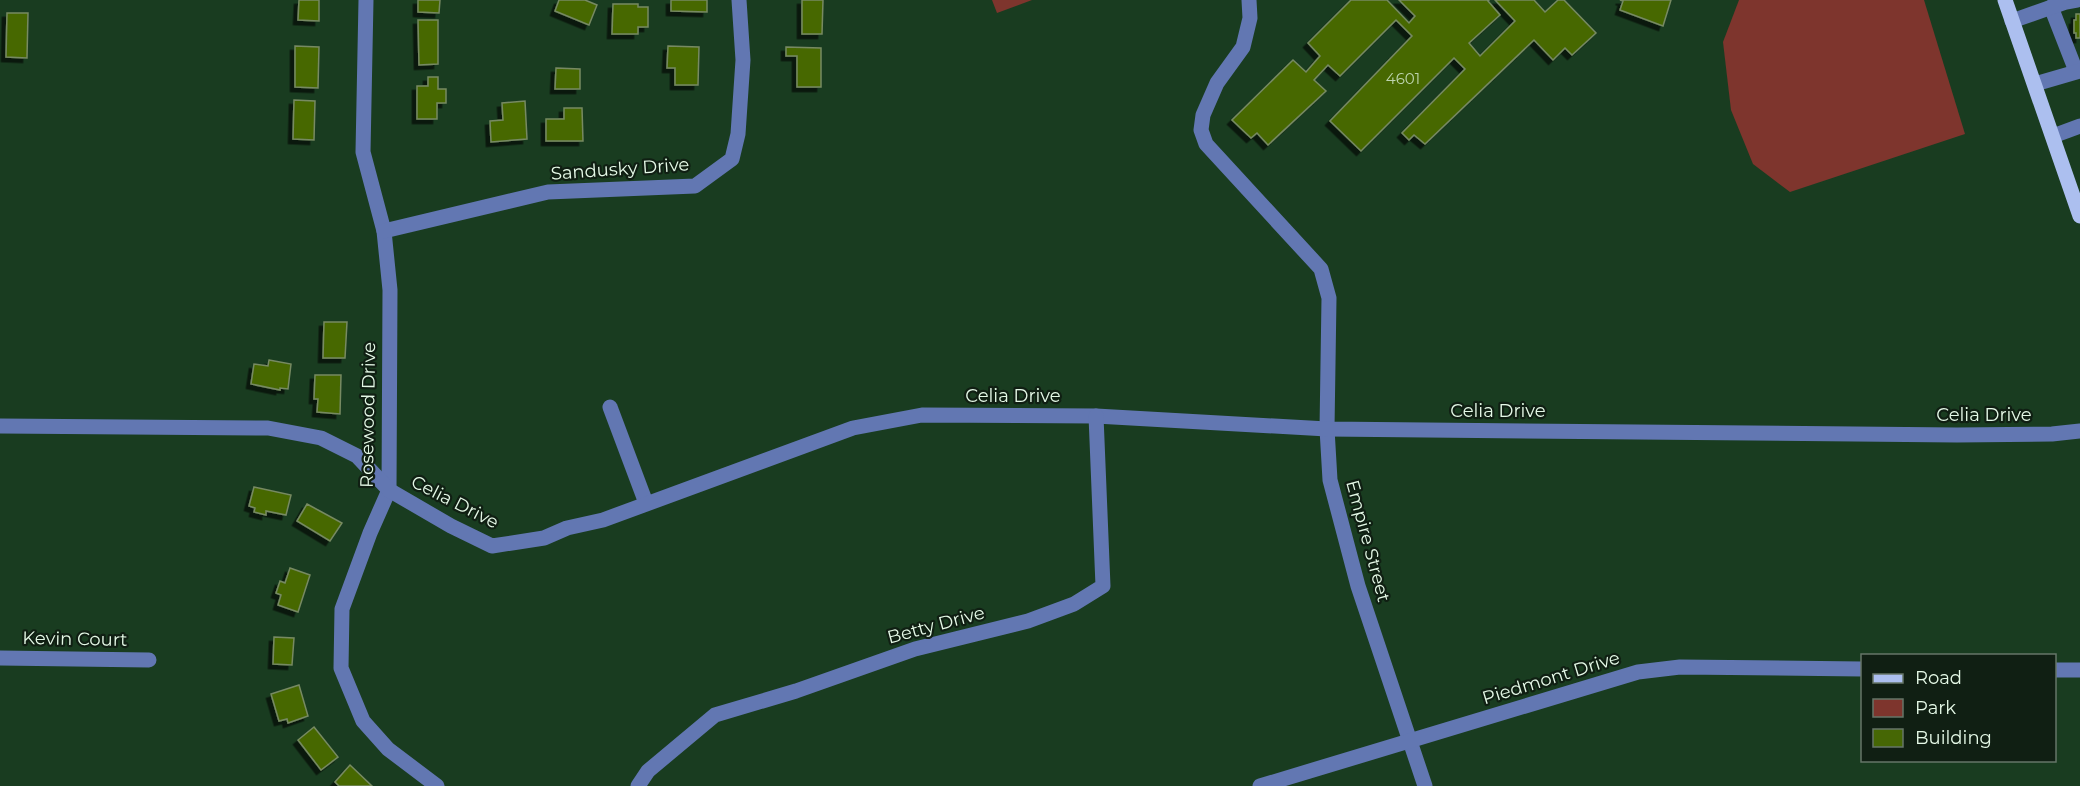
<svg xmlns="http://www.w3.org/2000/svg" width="2080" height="786" font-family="Montserrat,sans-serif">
	<defs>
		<filter id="shadow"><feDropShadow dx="-4.5" dy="4.5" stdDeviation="0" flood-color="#0009"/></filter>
	</defs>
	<rect width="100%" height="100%" fill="#193c20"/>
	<g fill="#7e352d">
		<path d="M992,0H1032L997,13Z"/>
		<path d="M1739,0H1924L1965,134L1790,192L1753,164L1731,110L1723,42Z"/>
	</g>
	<g fill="#466705" stroke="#778a62" stroke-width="1.5" filter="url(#shadow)">
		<path d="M299,0H319V21L298,20Z"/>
		<path d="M418,0H440L439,13L418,12Z"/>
		<path d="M559,0H585L597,5L589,25L555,11Z"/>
		<path d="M671,0H707V12L671,11Z"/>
		<path d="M802,0H823L822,34H802Z"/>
		<path d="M1351,0H1387L1409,23L1415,16L1399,0H1489L1488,1L1500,15L1469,43L1480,56L1515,21L1495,0H1534L1545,12L1558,0H1564L1596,33L1572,55L1565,48L1553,60L1534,40L1425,144L1414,135L1409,140L1402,133L1465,69L1454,58L1361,151L1330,121L1412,36L1396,20L1340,76L1328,65L1314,80L1326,91L1268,145L1257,133L1251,138L1232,120L1293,60L1306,72L1320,56L1308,43Z"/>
		<path d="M1620,0H1671L1663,26L1620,10L1623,1Z"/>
		<path d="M613,4H638V7H648V27H638V34H612Z"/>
		<path d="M7,13H28L27,58L6,57Z"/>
		<path d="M2076,14H2080V38H2076V33H2074V20H2076Z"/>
		<path d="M418,20H438V64L419,65Z"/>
		<path d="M295,46L319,47L318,88L295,87Z"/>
		<path d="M668,46L699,47L698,85H675V68H667Z"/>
		<path d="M786,47L821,48V87H797V56H786Z"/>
		<path d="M556,68L580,69V89H555Z"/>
		<path d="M428,77H438V89H446V103H437V119H417V86H428Z"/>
		<path d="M294,100L315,101L314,140L293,139Z"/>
		<path d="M525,101L527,139L491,142L490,121L503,120L502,103Z"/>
		<path d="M564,108H582L583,141H546V119H564Z"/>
		<path d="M324,322H347L345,358H323Z"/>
		<path d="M269,360L291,364L288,389L280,388V390L251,384L254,364L268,366Z"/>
		<path d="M315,375H341L340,414L317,412L318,399H314Z"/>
		<path d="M254,487L291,495L286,515L266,511V515L254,512L255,508L249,506Z"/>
		<path d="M307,504L342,523L330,541L297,521Z"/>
		<path d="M290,568L310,575L298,612L278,605L281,595L276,593L280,581L285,583Z"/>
		<path d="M274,637L294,638L292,665L273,664Z"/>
		<path d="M299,685L308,716L288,723L287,719L279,721L271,694Z"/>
		<path d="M314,727L338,757L321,770L298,740Z"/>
		<path d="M350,765L372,786H339L335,782Z"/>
	</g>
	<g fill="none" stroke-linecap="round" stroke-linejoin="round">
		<g stroke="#6277b2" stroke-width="15">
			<path d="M366,0L363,152L384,231L390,290L389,490L370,533L342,609L341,668L363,721L388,749L437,786"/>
			<path d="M1249,0L1250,18L1243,47L1217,83L1203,115L1201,130L1206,144L1321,269L1329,298L1327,429L1330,480L1358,586L1425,786"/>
			<path d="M2051,7L2076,71"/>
			<path d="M2012,21L2066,2L2077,0"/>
			<path d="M2035,84L2080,71"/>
			<path d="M2053,136L2080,126"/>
			<path d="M384,231L548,192L695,186L732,159L738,134L743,60L739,0"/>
			<path d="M610,407L646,503"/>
			<path d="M0,426L268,428L321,438L357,456L389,490L451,526L492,546L544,538L567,528L603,520L853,428L922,415L1096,416L1327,429L1957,435L2052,434L2080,431"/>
			<path d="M0,658L149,660"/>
			<path d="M2054,670H2080"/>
			<path d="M638,786L648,771L715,715L796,691L915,649L1028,621L1074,604L1103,586L1096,416"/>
			<path d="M1260,786L1638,672L1680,667L1862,669"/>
		</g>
		<path stroke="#acbfef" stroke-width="15" d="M2005,0L2080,216"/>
	</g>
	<g text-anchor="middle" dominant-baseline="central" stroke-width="4.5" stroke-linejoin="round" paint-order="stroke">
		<g font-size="15" fill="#bdd4ae">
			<text x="1403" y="78">4601</text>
		</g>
		<g font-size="18" fill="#e5f9e7" stroke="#101f13">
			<text transform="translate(620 169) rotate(-4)">Sandusky Drive</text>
			<text x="1013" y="396">Celia Drive</text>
			<text x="1498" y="411">Celia Drive</text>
			<text transform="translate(368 415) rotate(-89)">Rosewood Drive</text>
			<text x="1984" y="415">Celia Drive</text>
			<text transform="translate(455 502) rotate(27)">Celia Drive</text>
			<text transform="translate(1368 541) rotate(75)">Empire Street</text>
			<text transform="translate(936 625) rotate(-15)">Betty Drive</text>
			<text transform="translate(75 639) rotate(1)">Kevin Court</text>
			<text transform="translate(1551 678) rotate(-17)">Piedmont Drive</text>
		</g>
	</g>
	<rect x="1861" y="654" width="195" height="108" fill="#101f13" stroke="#657668" stroke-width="1.5"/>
	<rect x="1873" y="674" width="30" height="9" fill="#acbfef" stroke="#657668" stroke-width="1.5"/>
	<text x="1915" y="684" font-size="18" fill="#e5f9e7">Road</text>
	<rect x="1873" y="699" width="30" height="18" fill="#7e352d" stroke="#657668" stroke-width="1.5"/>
	<text x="1915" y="714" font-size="18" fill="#e5f9e7">Park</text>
	<rect x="1873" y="729" width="30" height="18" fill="#466705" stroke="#657668" stroke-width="1.5"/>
	<text x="1915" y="744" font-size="18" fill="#e5f9e7">Building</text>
</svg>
